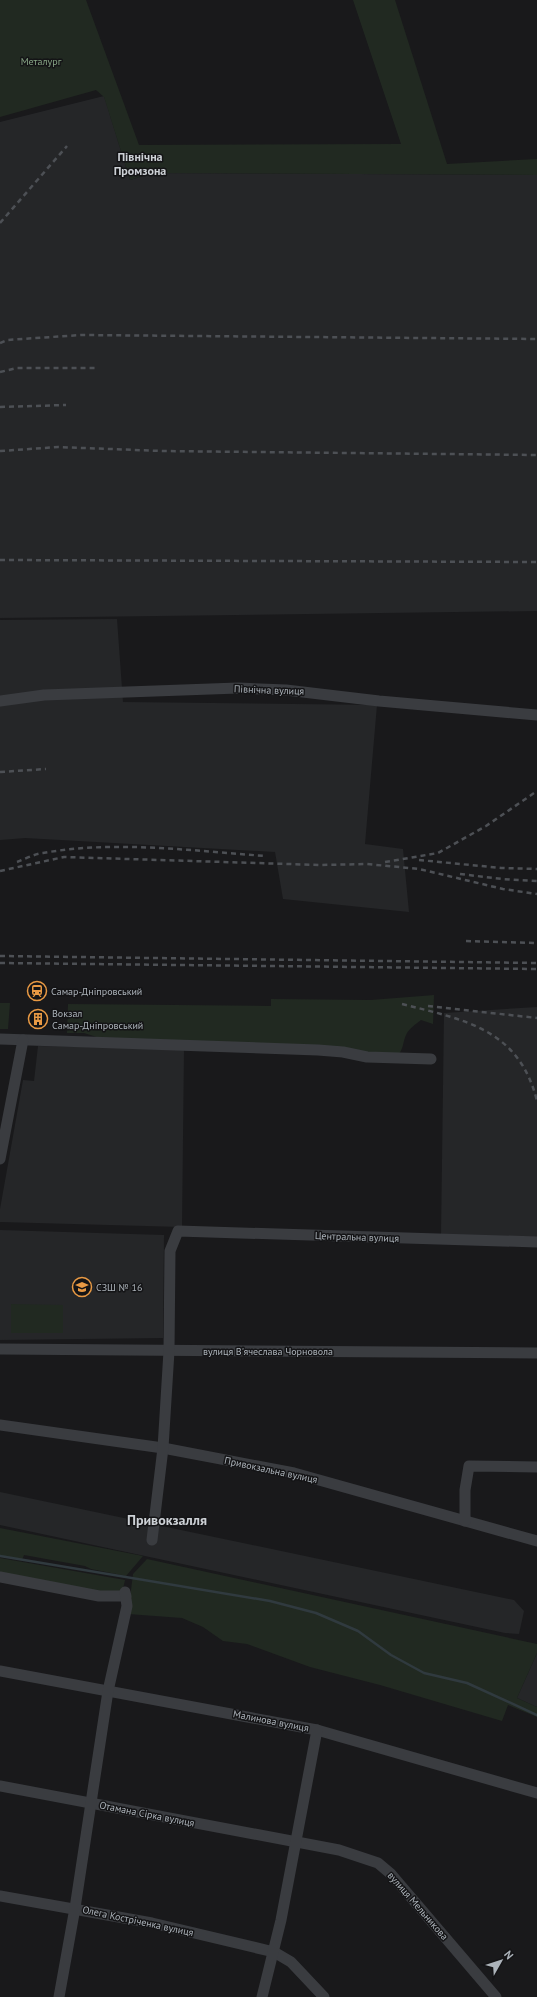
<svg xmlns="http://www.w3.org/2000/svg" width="537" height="1997" font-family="'PT Sans',sans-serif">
	<rect width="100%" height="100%" fill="#19191b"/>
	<g fill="#252628">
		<path d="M104,96L130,180L152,173L537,175V611L0,618V122Z"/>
		<path d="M117,619L123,702L377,705L365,844L403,849L409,912L283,899L275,852L25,838L0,840V620Z"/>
		<path d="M537,1007V1237L441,1236L444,1013Z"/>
		<path d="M38,1046L184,1049L182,1227L0,1222V1209L23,1080L34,1081Z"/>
		<path d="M0,1230L164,1235L163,1338L0,1340Z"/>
		<path d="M0,1492L514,1600L524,1611L519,1634L505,1633L0,1525Z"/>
		<path d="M537,1653V1707L517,1698Z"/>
	</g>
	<g fill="#212921">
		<path d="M0,0H86L139,145L401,144L353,0H395L447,164L537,159V175L152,173L130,180L104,97L96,90L0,117Z"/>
		<path d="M434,995L433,1024L421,1020C416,1024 410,1028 407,1033C403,1040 404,1047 399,1054L106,1040L84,1033H67L68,1004L271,1006V999L371,1000Z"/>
		<path d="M0,1003H10L8,1029H0Z"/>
		<path d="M11,1304L63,1305V1333H11Z"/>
		<path d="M0,1528L143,1556L126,1576L91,1569L85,1566L24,1555L22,1560L0,1556Z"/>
		<path d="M0,1558L125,1580L122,1593H103L0,1574Z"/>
		<path d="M147,1559L537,1644V1653L517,1698L537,1707V1717L508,1705L502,1721L380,1685L310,1667L247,1644L223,1641L203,1627L182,1618L128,1614L133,1574Z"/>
	</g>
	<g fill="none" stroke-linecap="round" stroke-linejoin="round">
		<path stroke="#303a3f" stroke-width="2.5" d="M0,1556L270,1601L316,1613L358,1631L391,1655L424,1673L467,1683L537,1715"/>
		<g stroke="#3a3c40" stroke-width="11">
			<path d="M0,701L44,695L238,688L286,690L379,701L537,715"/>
			<path d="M0,1039L318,1050L343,1052L367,1057L431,1059"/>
			<path d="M0,1159L23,1040"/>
			<path d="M0,1349L537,1353"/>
			<path d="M0,1425L163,1448L294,1473L537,1541"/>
			<path d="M465,1521V1490L469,1466L537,1467"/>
			<path d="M152,1540L163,1448L169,1351L170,1251L178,1231L537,1242"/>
			<path d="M0,1577L99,1596H126"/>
			<path d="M0,1671L317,1730L537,1793"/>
			<path d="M0,1786L339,1850L378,1863L391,1874L496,1997"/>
			<path d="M0,1896L152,1923L274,1952L291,1962L324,1997"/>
			<path d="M59,1997L75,1908L108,1691L127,1606L125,1592"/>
			<path d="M262,1997L281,1920L317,1730"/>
		</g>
		<g stroke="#4d5055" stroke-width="2.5" stroke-dasharray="5 4" stroke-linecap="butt">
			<path d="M0,223L67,146"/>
			<path d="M0,343L7,340L81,335L537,339"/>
			<path d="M0,372L17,368H98"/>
			<path d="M0,407L66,405"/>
			<path d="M0,451L58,447L162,451L537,455"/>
			<path d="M0,560L537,562"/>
			<path d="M0,772L46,769"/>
			<path d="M419,860L501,868L537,869"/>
			<path d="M17,862C25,859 34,854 43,853C116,840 193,851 266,856"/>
			<path d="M385,862L438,853L486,826L537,791"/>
			<path d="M0,871L64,857L320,865L367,864L419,869L503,889L537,894"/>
			<path d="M460,874L502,879L537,881"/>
			<path d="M466,941L537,943"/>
			<path d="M0,956L537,963"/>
			<path d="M0,963L537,969"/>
			<path d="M402,1004C465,1020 519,1029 537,1101"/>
			<path d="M428,1006L537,1018"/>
		</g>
	</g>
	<defs>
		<g id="station-ring" transform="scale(1)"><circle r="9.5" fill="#141416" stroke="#e89944" stroke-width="1.5"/><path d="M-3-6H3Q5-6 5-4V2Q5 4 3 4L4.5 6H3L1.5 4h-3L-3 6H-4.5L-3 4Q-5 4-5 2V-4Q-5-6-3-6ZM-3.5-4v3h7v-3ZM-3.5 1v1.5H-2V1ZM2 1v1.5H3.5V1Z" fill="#e89944"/></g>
		<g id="building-ring" transform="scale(1)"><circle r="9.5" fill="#141416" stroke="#e89944" stroke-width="1.5"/><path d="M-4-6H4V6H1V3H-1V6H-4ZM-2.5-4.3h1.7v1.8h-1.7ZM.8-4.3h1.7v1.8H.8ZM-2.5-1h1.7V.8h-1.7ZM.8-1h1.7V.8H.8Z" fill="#e89944"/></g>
		<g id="school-ring" transform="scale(1)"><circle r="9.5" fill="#141416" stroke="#e89944" stroke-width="1.5"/><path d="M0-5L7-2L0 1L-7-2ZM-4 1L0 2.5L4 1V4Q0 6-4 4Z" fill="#e89944"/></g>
	</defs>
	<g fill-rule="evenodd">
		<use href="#station-ring" x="37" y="991"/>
		<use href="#building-ring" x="38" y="1019"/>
		<use href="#school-ring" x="82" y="1287"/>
	</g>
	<g text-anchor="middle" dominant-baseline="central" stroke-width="3" stroke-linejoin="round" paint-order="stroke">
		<g font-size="10" fill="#87a485" stroke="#141416">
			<text x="41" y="61">Металург</text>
		</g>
		<g font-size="10" fill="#acb3ba" stroke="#141416">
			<text transform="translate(269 690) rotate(2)">Північна вулиця</text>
			<text transform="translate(357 1237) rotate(2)">Центральна вулиця</text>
			<text x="268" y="1351">вулиця В'ячеслава Чорновола</text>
			<text transform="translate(271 1470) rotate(12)">Привокзальна вулиця</text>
			<text transform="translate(271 1721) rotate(11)">Малинова вулиця</text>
			<text transform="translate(147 1814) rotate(11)">Отамана Сірка вулиця</text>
			<text transform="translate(418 1906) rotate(49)">вулиця Мельникова</text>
			<text transform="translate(138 1921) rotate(12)">Олега Костріченка вулиця</text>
		</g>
		<g font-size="10" fill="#acb3ba" stroke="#141416" text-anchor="start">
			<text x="51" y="991">Самар-Дніпровський</text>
			<text x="52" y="1013">Вокзал<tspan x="52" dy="12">Самар-Дніпровський</tspan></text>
			<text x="96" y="1287">СЗШ № 16</text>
		</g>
		<g font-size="12" font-weight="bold" fill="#cdd1d6" stroke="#141416">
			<text x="140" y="156">Північна<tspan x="140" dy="14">Промзона</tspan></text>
		</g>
		<g font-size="14" font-weight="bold" fill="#cdd1d6" stroke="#141416">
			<text x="167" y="1520">Привокзалля</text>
		</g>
	</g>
	<g transform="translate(501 1961) rotate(51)" stroke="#141416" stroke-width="3" paint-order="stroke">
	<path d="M0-3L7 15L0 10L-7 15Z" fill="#acb3ba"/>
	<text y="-6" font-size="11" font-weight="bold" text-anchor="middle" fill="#acb3ba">N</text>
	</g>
</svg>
